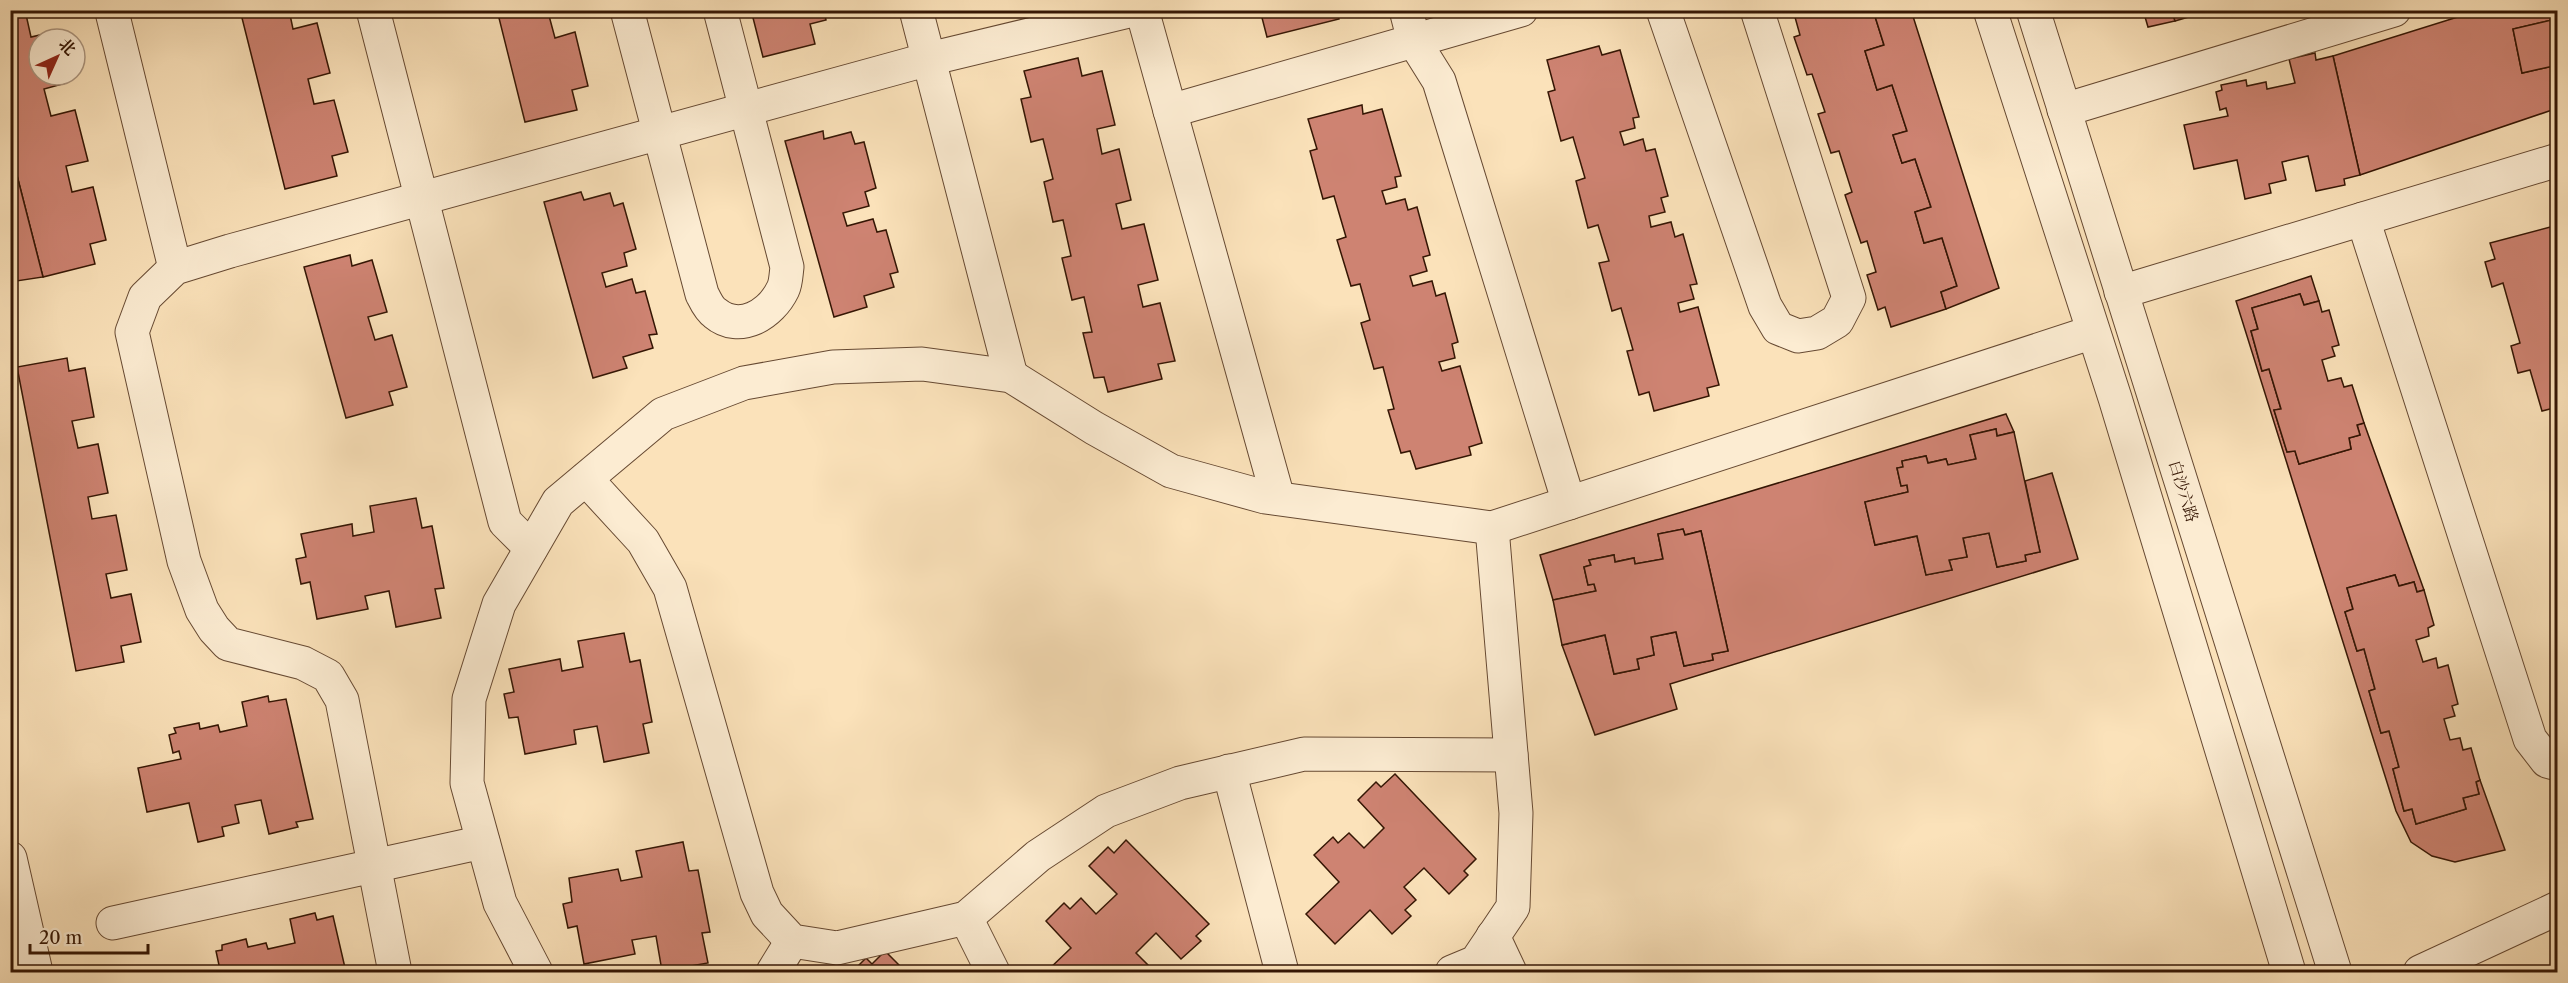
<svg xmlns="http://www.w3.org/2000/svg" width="2568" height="983" font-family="'Libre Caslon Text','Noto Serif SC',serif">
	<rect width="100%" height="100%" fill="#fbe2ba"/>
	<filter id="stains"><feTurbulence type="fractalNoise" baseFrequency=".00333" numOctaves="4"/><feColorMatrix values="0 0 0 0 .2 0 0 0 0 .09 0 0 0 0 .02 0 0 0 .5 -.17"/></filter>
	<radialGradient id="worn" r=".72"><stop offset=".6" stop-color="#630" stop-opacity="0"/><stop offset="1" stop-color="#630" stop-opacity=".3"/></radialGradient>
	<g fill="#ce8372" stroke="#351604" stroke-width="1.5">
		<path d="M10,10H25L31,37L53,32L55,39H39V75H64L66,83L44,89L51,116L75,110L88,161L66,166L72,192L93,187L106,240L90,244L95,264L43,277L10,148Z"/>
		<path d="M240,10H289L293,29L317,23L330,73L308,79L314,104L334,100L348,152L332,156L337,176L285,189Z"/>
		<path d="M497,10H554L548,12L555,38L575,32L588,86L572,90L577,110L525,122Z"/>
		<path d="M751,10H824L826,20L810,24L815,44L763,57Z"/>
		<path d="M1260,10H1337L1339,19L1267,37Z"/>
		<path d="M1793,10H1873L1884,45L1865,51L1877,90L1892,85L1907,131L1893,135L1902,163L1915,159L1931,207L1915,212L1924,243L1942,238L1957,286L1941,292L1946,309L1891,327L1885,307L1878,310L1867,275L1876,272L1867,241L1861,243L1845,195L1852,192L1839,151L1831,153L1818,114L1825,112L1812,74L1807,75L1794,37L1800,35Z"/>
		<path d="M1873,10H1911L1999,288L1946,309L1941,292L1957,286L1942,238L1924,243L1915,212L1931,207L1915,159L1902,163L1893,135L1907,131L1892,85L1877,90L1865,51L1884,45Z"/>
		<path d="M2143,10H2172L2175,21L2148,27Z"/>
		<path d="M2172,10H2212L2175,21Z"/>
		<path d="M2480,10L2554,12L2556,19L2513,29L2522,73L2558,65V108L2360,175L2333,56Z"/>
		<path d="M2547,10H2558V65L2522,73L2513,29L2556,19L2554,12L2548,13Z"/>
		<path d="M1599,46L1602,55L1620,50L1639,117L1633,118L1635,128L1620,132L1624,145L1643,139L1646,151L1655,149L1668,196L1661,198L1665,212L1649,216L1651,227L1671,222L1675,237L1683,234L1697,284L1690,285L1694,299L1678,303L1680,312L1698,307L1719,385L1707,388L1709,396L1654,411L1649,392L1639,395L1627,351L1633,350L1621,308L1612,311L1599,263L1609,261L1598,225L1588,228L1576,181L1585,178L1573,137L1561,141L1548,92L1555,90L1547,60Z"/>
		<path d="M2315,53L2316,60L2333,56L2360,175L2344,179L2345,185L2316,191L2308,156L2282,162L2286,180L2269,184L2271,193L2245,199L2237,160L2194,169L2184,125L2228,116L2226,108L2220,110L2216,92L2222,90L2221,85L2246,80L2247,86L2266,82L2267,89L2295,83L2289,59Z"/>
		<path d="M1078,58L1082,76L1102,71L1115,125L1097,129L1102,154L1119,149L1131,200L1116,204L1122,229L1144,224L1158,280L1138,285L1143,307L1160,303L1175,361L1158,364L1162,379L1108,392L1104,377L1094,378L1083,333L1092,332L1084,297L1072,300L1062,258L1071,256L1063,220L1053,222L1044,182L1053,179L1043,139L1031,142L1021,99L1031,97L1024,71Z"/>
		<path d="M1362,105L1363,114L1382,109L1401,176L1395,177L1397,187L1382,191L1386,204L1405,199L1408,210L1417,207L1430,255L1423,257L1427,271L1410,276L1413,286L1432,281L1436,296L1445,293L1458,342L1452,344L1455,358L1439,362L1442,371L1460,366L1482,443L1469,447L1471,455L1416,469L1410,451L1401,453L1388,410L1394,409L1383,367L1374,369L1361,323L1370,320L1360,284L1351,286L1337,240L1346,237L1334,196L1323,199L1310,151L1317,149L1308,119Z"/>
		<path d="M823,131L824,139L851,132L855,144L864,142L876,188L865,192L869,206L843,213L847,226L873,219L877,232L886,230L898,272L890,274L894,287L864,296L867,307L834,317L785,141Z"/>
		<path d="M10,148L43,277L10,282Z"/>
		<path d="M581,192L584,200L610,193L614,206L623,203L636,249L624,253L627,266L602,273L606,287L632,279L636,293L645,291L657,334L649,335L653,348L623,357L627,368L593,378L544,202Z"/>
		<path d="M2558,225V407L2542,411L2530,370L2518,373L2511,346L2520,343L2503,283L2492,287L2485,262L2495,259L2490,243Z"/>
		<path d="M350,255L352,266L372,260L387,312L368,317L375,340L392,335L407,387L389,392L393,405L346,418L304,267Z"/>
		<path d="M2311,276L2319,301L2304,305L2300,294L2252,308L2258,329L2251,331L2262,371L2269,369L2281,409L2274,410L2287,452L2295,451L2299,464L2351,449L2349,438L2360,435L2357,425L2364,423L2424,590L2417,592L2414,582L2399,586L2395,575L2347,588L2353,609L2345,612L2357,651L2364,649L2375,689L2369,691L2381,733L2389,731L2399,767L2393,769L2404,811L2412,809L2416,824L2466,809L2463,798L2479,794L2476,782L2480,780L2505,850L2455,862L2432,856L2411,842L2396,811L2236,301Z"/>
		<path d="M2300,294L2304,305L2319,301L2322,312L2329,310L2339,345L2332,347L2335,356L2322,360L2328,381L2341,378L2344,387L2352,385L2364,423L2357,425L2360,435L2349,438L2351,449L2299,464L2295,451L2287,452L2274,410L2281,409L2269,369L2262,371L2251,331L2258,329L2252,308Z"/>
		<path d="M67,358L69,371L85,368L94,417L72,421L78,448L98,444L108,493L88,497L92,519L116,515L127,570L106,574L111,598L131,594L141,642L121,646L124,662L76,671L17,367Z"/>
		<path d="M2006,414L2014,432L1997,436L1996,429L1970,435L1976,459L1948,465L1946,459L1928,463L1926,456L1902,461L1903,467L1897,468L1901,486L1907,485L1908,492L1865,502L1875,545L1917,536L1926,575L1952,570L1949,560L1967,557L1963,538L1989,533L1997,567L2026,561L2025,555L2040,552L2025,481L2052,473L2078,559L1670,684L1677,709L1595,735L1562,645L1605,635L1614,674L1639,669L1637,659L1654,655L1651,637L1676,632L1684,666L1713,660L1712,654L1728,651L1701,531L1685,535L1683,529L1658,534L1663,559L1635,564L1634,558L1615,562L1614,555L1589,560L1591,565L1584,567L1588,585L1594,584L1596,591L1553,600L1540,555Z"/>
		<path d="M1996,429L1997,436L2014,432L2040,552L2025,555L2026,561L1997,567L1989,533L1963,538L1967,557L1949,560L1952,570L1926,575L1917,536L1875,545L1865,502L1908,492L1907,485L1901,486L1897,468L1903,467L1902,461L1926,456L1928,463L1946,459L1948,465L1976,459L1970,435Z"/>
		<path d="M416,498L422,528L432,526L444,588L435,589L441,618L396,627L389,591L365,596L368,609L317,619L310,582L301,584L296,559L306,557L301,534L352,524L353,536L374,532L370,506Z"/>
		<path d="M1683,529L1685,535L1701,531L1728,651L1712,654L1713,660L1684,666L1676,632L1651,637L1654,655L1637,659L1639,669L1614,674L1605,635L1562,645L1553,600L1596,591L1594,584L1588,585L1584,567L1591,565L1589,560L1614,555L1615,562L1634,558L1635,564L1663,559L1658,534Z"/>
		<path d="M2395,575L2399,586L2414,582L2417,592L2424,590L2434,625L2428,628L2429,636L2416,640L2423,662L2436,658L2438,668L2448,665L2458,704L2452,706L2455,716L2444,719L2450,740L2460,738L2463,750L2471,748L2480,780L2476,782L2479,794L2463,798L2466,809L2416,824L2412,809L2404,811L2393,769L2399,767L2389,731L2381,733L2369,691L2375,689L2364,649L2357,651L2345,612L2353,609L2347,588Z"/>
		<path d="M624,633L630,662L640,660L652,722L643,724L649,753L604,762L597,726L574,730L576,744L525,754L518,717L509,718L504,694L514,692L509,669L560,659L562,671L583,667L578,641Z"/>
		<path d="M268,696L269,702L286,699L313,819L296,822L298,827L269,834L261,800L235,805L239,823L222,827L224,836L198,842L189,803L147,812L138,768L181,759L179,751L173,753L169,735L176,733L174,728L199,723L200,729L218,725L220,732L247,726L242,702Z"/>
		<path d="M1395,774L1476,859L1464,871L1468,875L1449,894L1424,868L1404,887L1416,900L1405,910L1411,916L1392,934L1370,910L1335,944L1306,914L1339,882L1314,855L1333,837L1338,843L1349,833L1364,848L1384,828L1358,800L1376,782L1381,787Z"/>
		<path d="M1126,840L1209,924L1196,936L1201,941L1181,959L1156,933L1136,953L1148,965L1140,972H1046L1071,948L1046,921L1064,903L1070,909L1081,898L1096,914L1117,894L1089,866L1108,847L1114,853Z"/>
		<path d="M683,842L689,871L698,870L710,932L702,933L708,963L662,971L656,936L632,940L635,954L584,964L577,926L568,928L563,904L572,902L569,878L618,869L621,881L642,877L636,851Z"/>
		<path d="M315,913L317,920L333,916L346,972H227L226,969L220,970L216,951L222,950V945L246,939L248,947L266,943L268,949L295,943L290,919Z"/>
		<path d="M885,951L906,972H852L866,958L872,964Z"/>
	</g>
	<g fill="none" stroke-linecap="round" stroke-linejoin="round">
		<g stroke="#664932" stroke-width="35">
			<g id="minor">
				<path d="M373,10L505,522L531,548"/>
				<path d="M627,10L702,294C705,300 709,309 715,313C740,334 771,314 783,289C786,283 786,274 787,267L720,10"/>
				<path d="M916,10L1011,376"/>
				<path d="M1142,10L1278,498"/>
				<path d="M1406,10L1414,41L1439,81L1569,503"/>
				<path d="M1663,10L1765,306L1778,328L1798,336L1817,333L1837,321L1849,298L1757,10"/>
				<path d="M1990,10L2115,398L2289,972"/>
				<path d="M2033,10L2335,972"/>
				<path d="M112,12L175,268"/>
				<path d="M2064,110L2394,10"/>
				<path d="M1170,111L1521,10"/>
				<path d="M2363,219L2530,739L2547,761L2558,764"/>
				<path d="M2121,292L2558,160"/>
				<path d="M586,479L643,541L670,588L757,893L767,914L792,941L837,948L966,918L1038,856L1106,811L1180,783L1304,754L1511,755"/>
				<path d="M1229,771L1282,972"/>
				<path d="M10,858L36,972"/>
				<path d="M966,918L993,972"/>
				<path d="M113,923L483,842"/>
				<path d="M1493,936L1510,972"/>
				<path d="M395,972L342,700L328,676L303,663L228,644L214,629L202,610L184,561L132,332L145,297L175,268L230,251L929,59L1133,10"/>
				<path d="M536,972L500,903L467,783L469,699L499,604L558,502L663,414L744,383L833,367L922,364L1011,376L1094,428L1171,471L1265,497L1492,528L2093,332"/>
				<path d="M773,972L792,941"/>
				<path d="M1452,972L1476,962L1513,907L1516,813L1492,528"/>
				<path d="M2420,972L2558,908"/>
			</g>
		</g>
		<use href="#minor" stroke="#fcecd2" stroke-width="33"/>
	</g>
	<g text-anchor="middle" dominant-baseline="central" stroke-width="6" stroke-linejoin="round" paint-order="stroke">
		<g font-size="16" fill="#351604" stroke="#fcecd2">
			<text transform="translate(2184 491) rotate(73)">白沙六路</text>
		</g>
	</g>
	<rect width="2568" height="983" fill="none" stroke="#fbe2ba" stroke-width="36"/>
	<rect x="12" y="12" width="2544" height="959" fill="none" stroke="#351604" stroke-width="3"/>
	<rect x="18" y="18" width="2532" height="947" fill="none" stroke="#351604" stroke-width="1.5"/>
	<g transform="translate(57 57) rotate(45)"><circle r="28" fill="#fcecd2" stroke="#ac9680" stroke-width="1.5"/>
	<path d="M0-4.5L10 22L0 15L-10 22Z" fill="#8f2418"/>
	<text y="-9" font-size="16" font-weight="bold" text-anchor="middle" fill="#351604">北</text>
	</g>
	<path d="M30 944v9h118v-9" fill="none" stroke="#351604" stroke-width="3"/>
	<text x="39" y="944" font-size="18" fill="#351604" stroke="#fcecd2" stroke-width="4.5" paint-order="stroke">20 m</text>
	<rect width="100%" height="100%" filter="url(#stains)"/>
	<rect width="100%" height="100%" fill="url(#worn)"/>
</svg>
